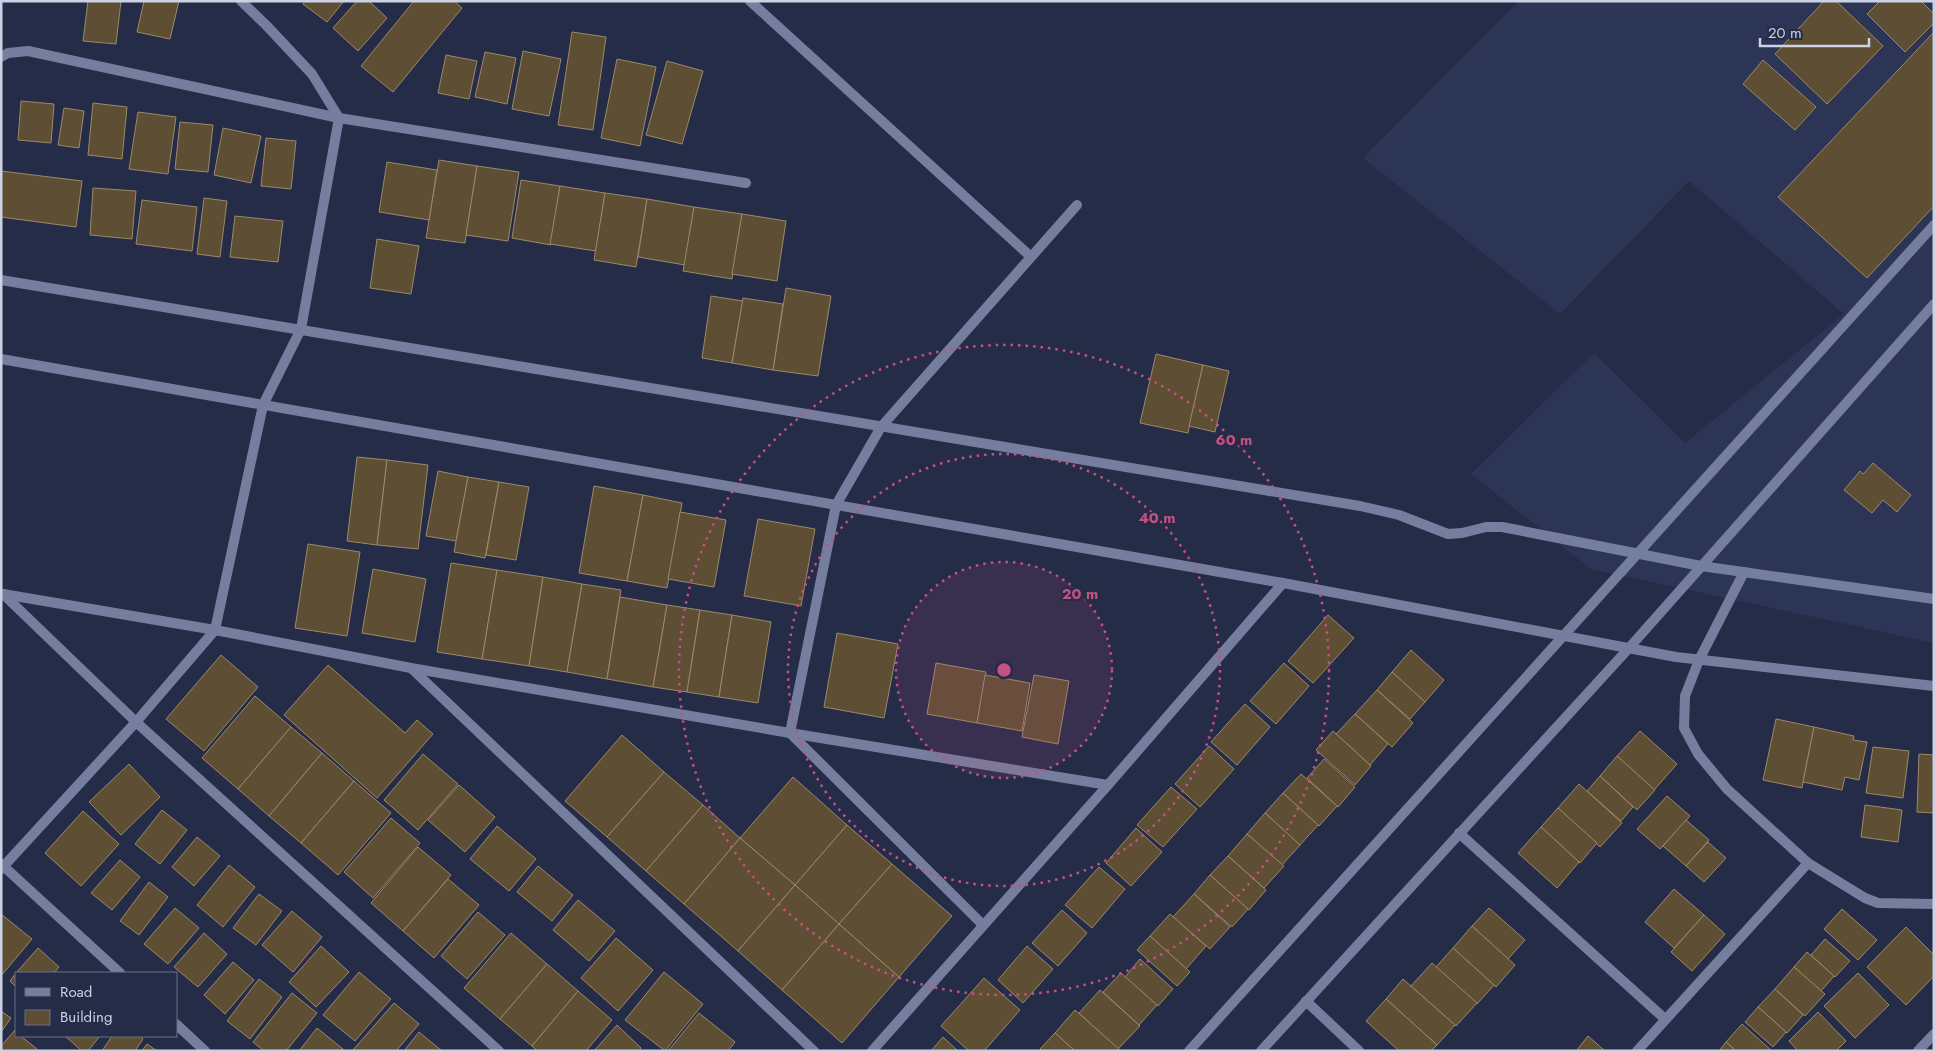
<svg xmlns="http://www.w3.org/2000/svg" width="1935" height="1052" font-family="Jost,sans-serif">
	<rect width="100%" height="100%" fill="#252c47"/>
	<path fill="#2d3556" d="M1519,1H1934V643L1591,569L1471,474L1594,353L1685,443L1844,314L1689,181L1560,314L1363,158Z"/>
	<g fill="#5e4e34" stroke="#9d896a">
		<path d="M88,1H121L116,44L83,41Z"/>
		<path d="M144,1H179L170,39L137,32Z"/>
		<path d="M305,1H344L327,22L303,4Z"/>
		<path d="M357,1H369L387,18L358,51L333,28Z"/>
		<path d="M414,1H454L462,8L393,92L361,66Z"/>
		<path d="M1824,1H1836L1883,46L1827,104L1775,54Z"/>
		<path d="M1880,1H1921L1934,14V23L1905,52L1867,14Z"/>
		<path d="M572,32L606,37L593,130L558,125Z"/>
		<path d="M1934,32V206L1867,278L1778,197Z"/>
		<path d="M523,51L561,59L549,116L512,109Z"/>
		<path d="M485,52L516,58L507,104L475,97Z"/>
		<path d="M446,55L477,61L469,99L438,93Z"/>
		<path d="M617,59L656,67L640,146L601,138Z"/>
		<path d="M1763,60L1816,107L1795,130L1743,84Z"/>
		<path d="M667,61L703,71L682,144L646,135Z"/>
		<path d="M21,101L54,104L51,143L18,140Z"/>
		<path d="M93,103L127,107L122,159L88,155Z"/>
		<path d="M64,108L84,111L79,148L58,145Z"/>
		<path d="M138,112L176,117L168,174L129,169Z"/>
		<path d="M180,122L213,125L208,172L175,169Z"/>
		<path d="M223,128L261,136L251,183L214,175Z"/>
		<path d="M266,138L296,141L291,189L261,186Z"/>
		<path d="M439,160L477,166L465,243L426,238Z"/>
		<path d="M387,162L437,170L429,220L379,212Z"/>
		<path d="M477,166L519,172L508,241L466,235Z"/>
		<path d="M1,171L82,181L76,227L1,217Z"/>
		<path d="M521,180L560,186L551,245L512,238Z"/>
		<path d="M560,186L605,193L596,251L550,244Z"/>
		<path d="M93,188L136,191L132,239L90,235Z"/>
		<path d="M605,193L647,199L636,267L594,260Z"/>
		<path d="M204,198L227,201L220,257L197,254Z"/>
		<path d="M647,199L694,207L685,265L638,257Z"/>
		<path d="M142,200L197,207L192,251L136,244Z"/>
		<path d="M694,207L742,214L732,279L683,271Z"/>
		<path d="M742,214L786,221L777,281L732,274Z"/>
		<path d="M235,216L283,221L278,262L230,257Z"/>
		<path d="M377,239L419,246L411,294L370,288Z"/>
		<path d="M786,288L831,296L818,376L773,370Z"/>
		<path d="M711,296L743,301L732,363L702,358Z"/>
		<path d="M743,298L783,304L773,370L732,363Z"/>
		<path d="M1156,354L1203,365L1188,433L1140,423Z"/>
		<path d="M1203,365L1229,371L1215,432L1189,426Z"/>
		<path d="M357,457L387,460L377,545L347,541Z"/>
		<path d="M387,460L428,465L418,549L377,545Z"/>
		<path d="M1873,463L1911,495L1897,512L1883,500L1872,513L1844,490L1860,471L1863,474Z"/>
		<path d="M438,471L468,477L456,541L426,536Z"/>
		<path d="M468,477L499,482L485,558L454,552Z"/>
		<path d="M499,482L529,487L516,560L486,555Z"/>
		<path d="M594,486L643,495L627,581L579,573Z"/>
		<path d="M643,495L682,503L667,588L627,581Z"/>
		<path d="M680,512L726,520L714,587L668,579Z"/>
		<path d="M758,519L815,529L801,606L744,596Z"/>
		<path d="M308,544L360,552L347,636L295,628Z"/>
		<path d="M451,563L497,570L482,659L437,652Z"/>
		<path d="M373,569L426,579L415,642L362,633Z"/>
		<path d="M497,570L543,577L529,666L482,659Z"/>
		<path d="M543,577L582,584L567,672L529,666Z"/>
		<path d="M582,584L621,590L607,679L567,672Z"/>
		<path d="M620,597L667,605L653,687L607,679Z"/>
		<path d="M667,605L700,610L687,692L653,687Z"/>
		<path d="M700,610L732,615L719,697L687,692Z"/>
		<path d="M732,615L771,622L758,703L719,697Z"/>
		<path d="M1328,615L1354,638L1313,683L1288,661Z"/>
		<path d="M837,633L898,644L884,718L824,707Z"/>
		<path d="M1411,650L1444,680L1425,702L1392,672Z"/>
		<path d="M221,655L258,687L204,751L166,719Z"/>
		<path d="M936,663L986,672L977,723L927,714Z"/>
		<path d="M1284,663L1309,686L1276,724L1250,701Z"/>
		<path d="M328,665L405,733L417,720L433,734L377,798L284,715Z"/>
		<path d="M1392,672L1425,702L1410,719L1377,690Z"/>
		<path d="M985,675L1030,683L1022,731L977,723Z"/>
		<path d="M1034,675L1069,681L1058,744L1022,737Z"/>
		<path d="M1377,690L1413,723L1392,747L1355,714Z"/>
		<path d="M255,696L291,727L238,789L202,758Z"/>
		<path d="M1245,704L1270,727L1237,765L1211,742Z"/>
		<path d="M1355,714L1388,744L1370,765L1336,734Z"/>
		<path d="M1776,719L1814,727L1802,788L1763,780Z"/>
		<path d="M291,727L322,753L269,816L238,789Z"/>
		<path d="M1814,727L1854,736L1853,740L1867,742L1859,780L1845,777L1842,790L1803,782Z"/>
		<path d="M1333,731L1371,766L1355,785L1316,750Z"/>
		<path d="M1640,731L1677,764L1654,790L1617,756Z"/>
		<path d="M622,735L664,772L607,837L565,801Z"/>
		<path d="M1209,746L1234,769L1200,807L1175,784Z"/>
		<path d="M1873,747L1909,751L1903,798L1866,793Z"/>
		<path d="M322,753L354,781L301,843L269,816Z"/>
		<path d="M423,754L458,784L418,830L384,800Z"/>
		<path d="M1919,754L1934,755V813L1917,812Z"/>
		<path d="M1617,756L1655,790L1637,810L1600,776Z"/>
		<path d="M1324,759L1355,787L1338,807L1307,778Z"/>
		<path d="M129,764L160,797L121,835L89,802Z"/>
		<path d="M664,772L703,805L646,871L607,837Z"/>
		<path d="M1301,774L1337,806L1319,826L1283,793Z"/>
		<path d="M1600,776L1633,807L1621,821L1587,791Z"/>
		<path d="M793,777L847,825L795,885L740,838Z"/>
		<path d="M354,781L391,813L338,875L301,843Z"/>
		<path d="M1579,784L1622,823L1600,847L1558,808Z"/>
		<path d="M459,785L495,817L465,852L428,820Z"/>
		<path d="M1171,787L1197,809L1163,847L1137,825Z"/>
		<path d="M1283,793L1318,825L1300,845L1265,813Z"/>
		<path d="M1667,796L1690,816L1660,849L1637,829Z"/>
		<path d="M703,805L740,838L684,904L646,871Z"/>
		<path d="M1865,805L1902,810L1898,842L1861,837Z"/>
		<path d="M1558,808L1597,843L1580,863L1541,827Z"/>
		<path d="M162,810L187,830L160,864L135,844Z"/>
		<path d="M83,811L119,844L81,886L45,853Z"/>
		<path d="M1265,813L1300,845L1282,865L1247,834Z"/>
		<path d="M391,818L420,843L373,898L344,872Z"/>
		<path d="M1686,820L1709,840L1686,866L1663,846Z"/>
		<path d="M847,825L892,864L839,924L795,885Z"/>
		<path d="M497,826L536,859L509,891L470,859Z"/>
		<path d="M1541,827L1579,862L1557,888L1518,853Z"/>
		<path d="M1136,828L1162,852L1131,886L1106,863Z"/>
		<path d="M1247,834L1284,866L1264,888L1228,856Z"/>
		<path d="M197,837L220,856L194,886L172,867Z"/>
		<path d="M740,838L795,885L738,951L684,904Z"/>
		<path d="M1708,842L1726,858L1704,882L1686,866Z"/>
		<path d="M418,847L451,875L403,931L371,903Z"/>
		<path d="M1228,856L1266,890L1249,910L1210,875Z"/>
		<path d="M120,860L140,877L112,910L91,893Z"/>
		<path d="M892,864L952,916L899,977L839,924Z"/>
		<path d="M229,865L255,887L223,927L197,905Z"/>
		<path d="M538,866L573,895L552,921L517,892Z"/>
		<path d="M1099,867L1125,889L1092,928L1065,905Z"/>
		<path d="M1210,875L1248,909L1232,927L1194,894Z"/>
		<path d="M448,879L479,905L434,958L403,931Z"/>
		<path d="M149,882L168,897L139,935L120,921Z"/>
		<path d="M795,885L839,924L782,990L738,951Z"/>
		<path d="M1674,889L1704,915L1674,948L1645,922Z"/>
		<path d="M259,894L282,911L256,945L233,928Z"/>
		<path d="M1194,894L1230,927L1210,949L1173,917Z"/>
		<path d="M578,900L615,931L589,961L553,930Z"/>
		<path d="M175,908L199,928L168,964L144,944Z"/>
		<path d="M1489,908L1525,940L1508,959L1472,926Z"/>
		<path d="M1842,909L1877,940L1858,960L1824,929Z"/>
		<path d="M1062,910L1087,933L1058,966L1032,943Z"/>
		<path d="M292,911L322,937L293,972L262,945Z"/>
		<path d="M478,912L505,935L467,979L441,956Z"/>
		<path d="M1,914L32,939L1,976Z"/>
		<path d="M1170,914L1206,946L1186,969L1150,936Z"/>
		<path d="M1704,915L1725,934L1692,971L1671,952Z"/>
		<path d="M839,924L899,977L842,1043L782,990Z"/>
		<path d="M1472,926L1515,965L1496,987L1453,948Z"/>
		<path d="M1906,927L1934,955V976L1906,1005L1867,967Z"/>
		<path d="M204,933L227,954L198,987L174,967Z"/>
		<path d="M511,933L547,964L500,1019L464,988Z"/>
		<path d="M1150,936L1190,972L1177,986L1137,950Z"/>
		<path d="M616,938L653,970L618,1011L581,978Z"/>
		<path d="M1825,939L1850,961L1835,977L1811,955Z"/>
		<path d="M321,946L349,972L316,1007L289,982Z"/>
		<path d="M1027,946L1053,969L1023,1003L998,980Z"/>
		<path d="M38,948L59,967L54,973H16Z"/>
		<path d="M1453,948L1494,985L1477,1004L1436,967Z"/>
		<path d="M1807,952L1834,976L1821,991L1794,967Z"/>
		<path d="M1140,959L1173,989L1158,1006L1125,977Z"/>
		<path d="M233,962L254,980L225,1014L204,995Z"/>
		<path d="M1432,963L1477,1003L1456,1026L1411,986Z"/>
		<path d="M547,964L578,991L532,1046L500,1019Z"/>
		<path d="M1794,967L1825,994L1805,1016L1775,989Z"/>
		<path d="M359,972L391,999L355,1041L323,1015Z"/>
		<path d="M664,972L703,1004L665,1051L625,1020Z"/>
		<path d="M16,973V987L10,981Z"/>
		<path d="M1121,973L1157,1005L1139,1025L1103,992Z"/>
		<path d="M1858,973L1889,1005L1855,1038L1824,1006Z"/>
		<path d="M984,978L1020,1010L984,1051H969L941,1026Z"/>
		<path d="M259,979L282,997L250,1039L227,1021Z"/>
		<path d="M1403,979L1455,1025L1437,1045L1386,999Z"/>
		<path d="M1775,989L1803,1015L1787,1033L1758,1007Z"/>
		<path d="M1100,990L1140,1026L1118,1049L1079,1013Z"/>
		<path d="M578,991L612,1020L586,1051H537L532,1046Z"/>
		<path d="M292,993L317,1013L286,1051H264L253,1042Z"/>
		<path d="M1386,999L1437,1045L1431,1051H1399L1366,1021Z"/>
		<path d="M394,1003L419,1024L396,1051H354L353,1050Z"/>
		<path d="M1758,1007L1786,1032L1773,1047L1745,1022Z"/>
		<path d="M1075,1010L1120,1050L1119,1051H1075L1055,1033Z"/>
		<path d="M1,1011L11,1018L1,1032Z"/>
		<path d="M1818,1012L1846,1041L1836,1051H1798L1789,1041Z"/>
		<path d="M699,1013L735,1042L728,1051H668Z"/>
		<path d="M1742,1024L1772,1051H1736L1726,1042Z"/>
		<path d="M617,1025L641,1048L639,1051H594Z"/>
		<path d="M317,1028L343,1049L341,1051H299Z"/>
		<path d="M15,1030L16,1036H21L38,1050L37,1051H1V1046Z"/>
		<path d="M419,1032L442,1051H404Z"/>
		<path d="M1055,1033L1075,1051H1042L1040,1049Z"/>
		<path d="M65,1036H100L88,1051H82Z"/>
		<path d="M112,1036H140L143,1039L135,1051H102Z"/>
		<path d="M1588,1036L1605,1051H1576Z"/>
		<path d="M943,1037L958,1051H931Z"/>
		<path d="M1726,1042L1736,1051H1719Z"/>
		<path d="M147,1044L157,1051H142Z"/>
	</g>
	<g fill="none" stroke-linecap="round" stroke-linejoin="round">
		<g stroke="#757e9e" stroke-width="10">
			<path d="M750,1L1030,256"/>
			<path d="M1,57L8,53L28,51L339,118L746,183"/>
			<path d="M1,280L1360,506L1399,515L1448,534L1462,533L1486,527H1502L1701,566L1934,599"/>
			<path d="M1,359L1283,583L1676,657L1934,686"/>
			<path d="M1744,572L1699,660L1685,696L1684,728L1698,754L1727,789L1808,863L1865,898L1878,903L1934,904"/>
			<path d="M3,594L215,630L411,668L790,733L1108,785"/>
			<path d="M3,594L136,722L499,1051"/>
			<path d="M411,668L814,1051"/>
			<path d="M1459,833L1665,1019"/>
			<path d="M1,864L120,973"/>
			<path d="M1,869L136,722L215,630L263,405L301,329L339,118L312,74L266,25L241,1"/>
			<path d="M983,925L790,733L836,505L881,427L1077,205"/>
			<path d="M1306,1001L1359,1051"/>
			<path d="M176,1024L205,1051"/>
			<path d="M872,1051L1108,785L1283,583"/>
			<path d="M1189,1051L1934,225"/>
			<path d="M1261,1051L1629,648L1934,304"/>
			<path d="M1637,1051L1808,863"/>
			<path d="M1918,1051L1934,1034"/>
		</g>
	</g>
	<circle cx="1004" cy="670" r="108" fill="#c55084" fill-opacity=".12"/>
	<g fill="none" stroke="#c55084" stroke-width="2.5" stroke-dasharray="2.5 5">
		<circle cx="1004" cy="670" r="108"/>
		<circle cx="1004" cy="670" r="216"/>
		<circle cx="1004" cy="670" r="325"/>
	</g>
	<circle cx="1004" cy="670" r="8" fill="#c55084" stroke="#252c47" stroke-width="2.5"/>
	<g font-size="15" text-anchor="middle" font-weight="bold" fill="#c55084" stroke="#252c47" stroke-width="4" stroke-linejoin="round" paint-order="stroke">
		<text x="1234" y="445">60 m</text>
		<text x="1157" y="523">40 m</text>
		<text x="1080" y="599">20 m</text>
	</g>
	<rect width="1935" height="1052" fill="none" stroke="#ccd1e3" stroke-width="5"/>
	<rect x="15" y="972" width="162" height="65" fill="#252c47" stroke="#686e85"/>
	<rect x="25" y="988" width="25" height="8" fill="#757e9e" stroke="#686e85"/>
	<text x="60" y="997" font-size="15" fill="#ccd1e3">Road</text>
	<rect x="25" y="1010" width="25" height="15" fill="#5e4e34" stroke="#686e85"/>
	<text x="60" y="1022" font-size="15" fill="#ccd1e3">Building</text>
	<path d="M1760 38v8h109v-8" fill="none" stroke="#ccd1e3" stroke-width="2.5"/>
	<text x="1768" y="38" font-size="15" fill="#ccd1e3" stroke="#252c47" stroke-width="4" paint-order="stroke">20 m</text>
</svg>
